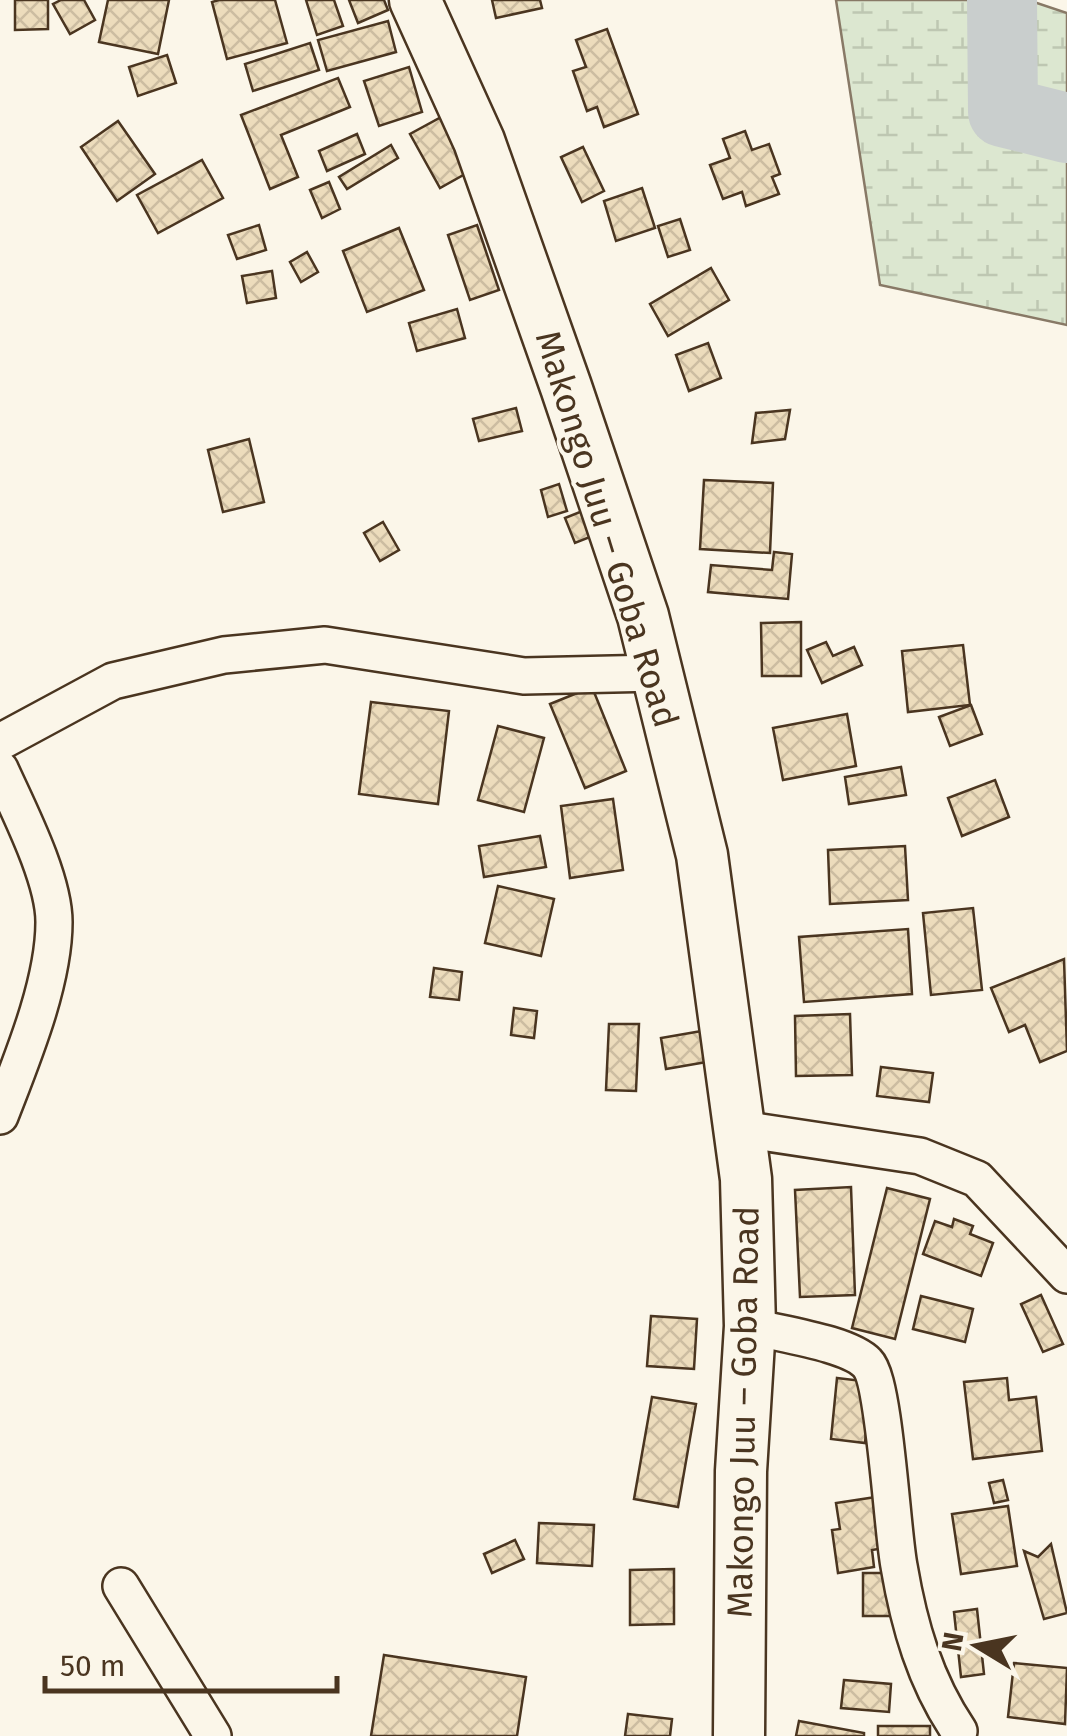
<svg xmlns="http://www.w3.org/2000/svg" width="1067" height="1736" font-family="'Fira Sans',sans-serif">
	<defs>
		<pattern id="wetland-marsh" width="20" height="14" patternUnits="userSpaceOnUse" patternTransform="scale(2.5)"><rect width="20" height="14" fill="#dce7d0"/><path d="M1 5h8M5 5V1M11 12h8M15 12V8" fill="none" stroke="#bec7b2"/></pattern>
		<pattern id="building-cross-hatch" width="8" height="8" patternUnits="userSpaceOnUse" patternTransform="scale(2.5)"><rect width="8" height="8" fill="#ecdcbc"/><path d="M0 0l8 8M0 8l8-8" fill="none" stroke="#ccbda1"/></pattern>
	</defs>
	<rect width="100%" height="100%" fill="#fbf6e9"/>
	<path fill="url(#wetland-marsh)" stroke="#887966" stroke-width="2.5" d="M836,0H1028L1067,13V325L880,285Z"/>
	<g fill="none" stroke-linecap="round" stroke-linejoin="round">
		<path stroke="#c9cecd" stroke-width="70" d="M1002,0L1003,112L1067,128"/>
	</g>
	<g fill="url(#building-cross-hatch)" stroke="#4a3520" stroke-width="2.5">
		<path d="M15,0H48V29L15,30Z"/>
		<path d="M61,0H84L95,20L70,34L53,4Z"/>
		<path d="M108,0H169L158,54L99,42Z"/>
		<path d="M219,0H275L287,43L227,59L212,2Z"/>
		<path d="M306,0H334L343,26L317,35Z"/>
		<path d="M349,0H384L388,10L358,23Z"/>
		<path d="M492,0H540L542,8L496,18Z"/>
		<path d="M388,21L396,52L327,71L318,40Z"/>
		<path d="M607,29L638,114L604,127L597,107L587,111L573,71L586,67L576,40Z"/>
		<path d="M310,43L319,70L253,91L245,64Z"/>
		<path d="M167,55L176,83L138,96L129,67Z"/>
		<path d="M409,67L422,112L379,126L364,81Z"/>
		<path d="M338,78L350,107L281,135L298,177L270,189L241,115Z"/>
		<path d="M445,115L474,169L440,188L410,134Z"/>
		<path d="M118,121L155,174L117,201L81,147Z"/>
		<path d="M745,131L752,150L769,144L780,174L772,177L779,194L746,206L742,192L723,199L710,165L730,158L723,139Z"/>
		<path d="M357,134L365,154L327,171L319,151Z"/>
		<path d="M391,145L398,158L347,189L339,177Z"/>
		<path d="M583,147L604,191L582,202L561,157Z"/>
		<path d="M202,160L223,198L158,233L137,195Z"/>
		<path d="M329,182L340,209L322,218L310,190Z"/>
		<path d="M642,188L655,228L616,241L604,201Z"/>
		<path d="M680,219L690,250L668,257L658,226Z"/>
		<path d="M259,225L266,250L237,259L228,235Z"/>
		<path d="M477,225L499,290L470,300L448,235Z"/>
		<path d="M399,228L424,290L367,312L343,251Z"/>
		<path d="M307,252L318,272L301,282L290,262Z"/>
		<path d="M711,268L729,300L668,336L650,304Z"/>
		<path d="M272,271L276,298L247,303L242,276Z"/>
		<path d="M457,309L465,338L417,351L409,323Z"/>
		<path d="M708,343L721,378L689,391L676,355Z"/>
		<path d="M516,408L522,431L479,441L473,419Z"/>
		<path d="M790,410L785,439L752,443L756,413Z"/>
		<path d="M249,439L264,502L223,512L208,450Z"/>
		<path d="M704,480L773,483L770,553L700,549Z"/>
		<path d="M559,484L567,511L548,517L541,490Z"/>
		<path d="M595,506L605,531L575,543L565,518Z"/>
		<path d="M383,522L399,550L380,561L364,533Z"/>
		<path d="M774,552L792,554L788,599L708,592L711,565L772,570Z"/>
		<path d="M801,622V676H762L761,623Z"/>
		<path d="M826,642L833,656L854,647L862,665L822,683L807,650Z"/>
		<path d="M963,645L970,705L908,712L902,651Z"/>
		<path d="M592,687L626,771L585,788L550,704Z"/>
		<path d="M371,702L449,711L438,804L359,794Z"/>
		<path d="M971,705L982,734L950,746L939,717Z"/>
		<path d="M847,714L856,766L783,780L773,728Z"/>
		<path d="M498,726L544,738L524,812L478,800Z"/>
		<path d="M901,767L906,795L849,804L845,777Z"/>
		<path d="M995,780L1009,817L962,836L948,798Z"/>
		<path d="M613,799L623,870L570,878L561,806Z"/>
		<path d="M540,836L546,867L484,877L479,846Z"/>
		<path d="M905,846L908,900L830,904L828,850Z"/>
		<path d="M498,886L554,899L541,956L485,943Z"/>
		<path d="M973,908L982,990L931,995L923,913Z"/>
		<path d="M908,929L912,994L804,1002L799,937Z"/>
		<path d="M1064,959L1067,1051L1040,1062L1025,1025L1009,1032L991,988Z"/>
		<path d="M434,968L462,972L459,1000L430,997Z"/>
		<path d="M514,1008L537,1011L534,1038L511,1035Z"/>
		<path d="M850,1014L852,1075L796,1076L795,1016Z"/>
		<path d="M609,1024H639L636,1091L606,1090Z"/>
		<path d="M719,1028L724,1059L666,1069L661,1038Z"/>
		<path d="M881,1067L933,1073L929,1102L877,1096Z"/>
		<path d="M851,1187L855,1295L800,1297L795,1190Z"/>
		<path d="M887,1188L930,1199L895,1339L852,1328Z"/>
		<path d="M954,1219L973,1226L970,1234L993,1243L981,1276L923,1254L935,1221L952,1227Z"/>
		<path d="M1041,1295L1063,1344L1043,1352L1021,1304Z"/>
		<path d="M921,1296L973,1309L965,1342L913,1329Z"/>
		<path d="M651,1316L697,1319L694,1369L647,1366Z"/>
		<path d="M837,1378L871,1382L865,1443L831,1439Z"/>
		<path d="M1007,1378L1009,1400L1036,1397L1042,1451L973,1459L964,1382Z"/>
		<path d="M652,1397L696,1404L678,1507L634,1499Z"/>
		<path d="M1003,1480L1008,1500L994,1503L989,1483Z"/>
		<path d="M876,1497L884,1548L872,1550L874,1567L838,1573L832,1530L840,1529L836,1503Z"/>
		<path d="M1008,1506L1017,1566L961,1574L952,1514Z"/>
		<path d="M539,1523L594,1525L592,1566L537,1563Z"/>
		<path d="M515,1540L524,1559L492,1573L484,1554Z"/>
		<path d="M1051,1544L1067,1613L1044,1619L1024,1551L1038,1557Z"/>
		<path d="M674,1569V1624L630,1625V1570Z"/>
		<path d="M863,1573H895L896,1616H863Z"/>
		<path d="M977,1609L984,1674L961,1677L954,1612Z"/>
		<path d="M384,1655L526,1677L517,1736H371Z"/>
		<path d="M1014,1663L1067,1668L1065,1724L1008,1717Z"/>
		<path d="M844,1680L891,1684L889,1712L841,1708Z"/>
		<path d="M628,1714L672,1719L670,1736H625Z"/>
		<path d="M799,1721L864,1733V1736H796Z"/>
		<rect x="878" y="1726" width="52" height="10"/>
	</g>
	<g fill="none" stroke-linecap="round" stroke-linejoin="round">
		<g stroke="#4a3520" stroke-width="40">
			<g id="street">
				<path d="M0,742L113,681L224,655L325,645L524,676L657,673"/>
				<path d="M0,769C18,809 54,878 54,922C54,983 22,1059 0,1116"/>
				<path d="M741,1129L920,1156L977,1179L1067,1275"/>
				<path d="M750,1326C779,1334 848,1343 867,1363C885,1381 892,1530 899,1566C909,1625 925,1681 959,1731"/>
				<path d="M121,1586L213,1736"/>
			</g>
		</g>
		<g stroke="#4a3520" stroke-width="55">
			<path id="secondary" d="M415,0L479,141L566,387L643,616L702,855L746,1179L750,1326L741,1471L739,1736"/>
		</g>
		<use href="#street" stroke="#fbf6e9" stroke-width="35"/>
		<use href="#secondary" stroke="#fbf6e9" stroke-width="50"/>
	</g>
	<g text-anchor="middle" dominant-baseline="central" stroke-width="8" stroke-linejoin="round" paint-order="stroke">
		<g font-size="35" fill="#4a3520" stroke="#fbf6e9">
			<text transform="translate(607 529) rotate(73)">Makongo Juu – Goba Road</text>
			<text transform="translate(743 1412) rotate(-89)">Makongo Juu – Goba Road</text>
		</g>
	</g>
	<g transform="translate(977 1646) rotate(280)" stroke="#fbf6e9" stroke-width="8" paint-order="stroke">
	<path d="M0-8L18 38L0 25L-18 38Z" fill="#4a3520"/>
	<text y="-15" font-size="28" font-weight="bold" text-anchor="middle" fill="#4a3520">N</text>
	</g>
	<path d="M45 1676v15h292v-15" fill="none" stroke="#4a3520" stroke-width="5"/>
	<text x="60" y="1676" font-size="30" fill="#4a3520" stroke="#fbf6e9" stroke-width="8" paint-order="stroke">50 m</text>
</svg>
